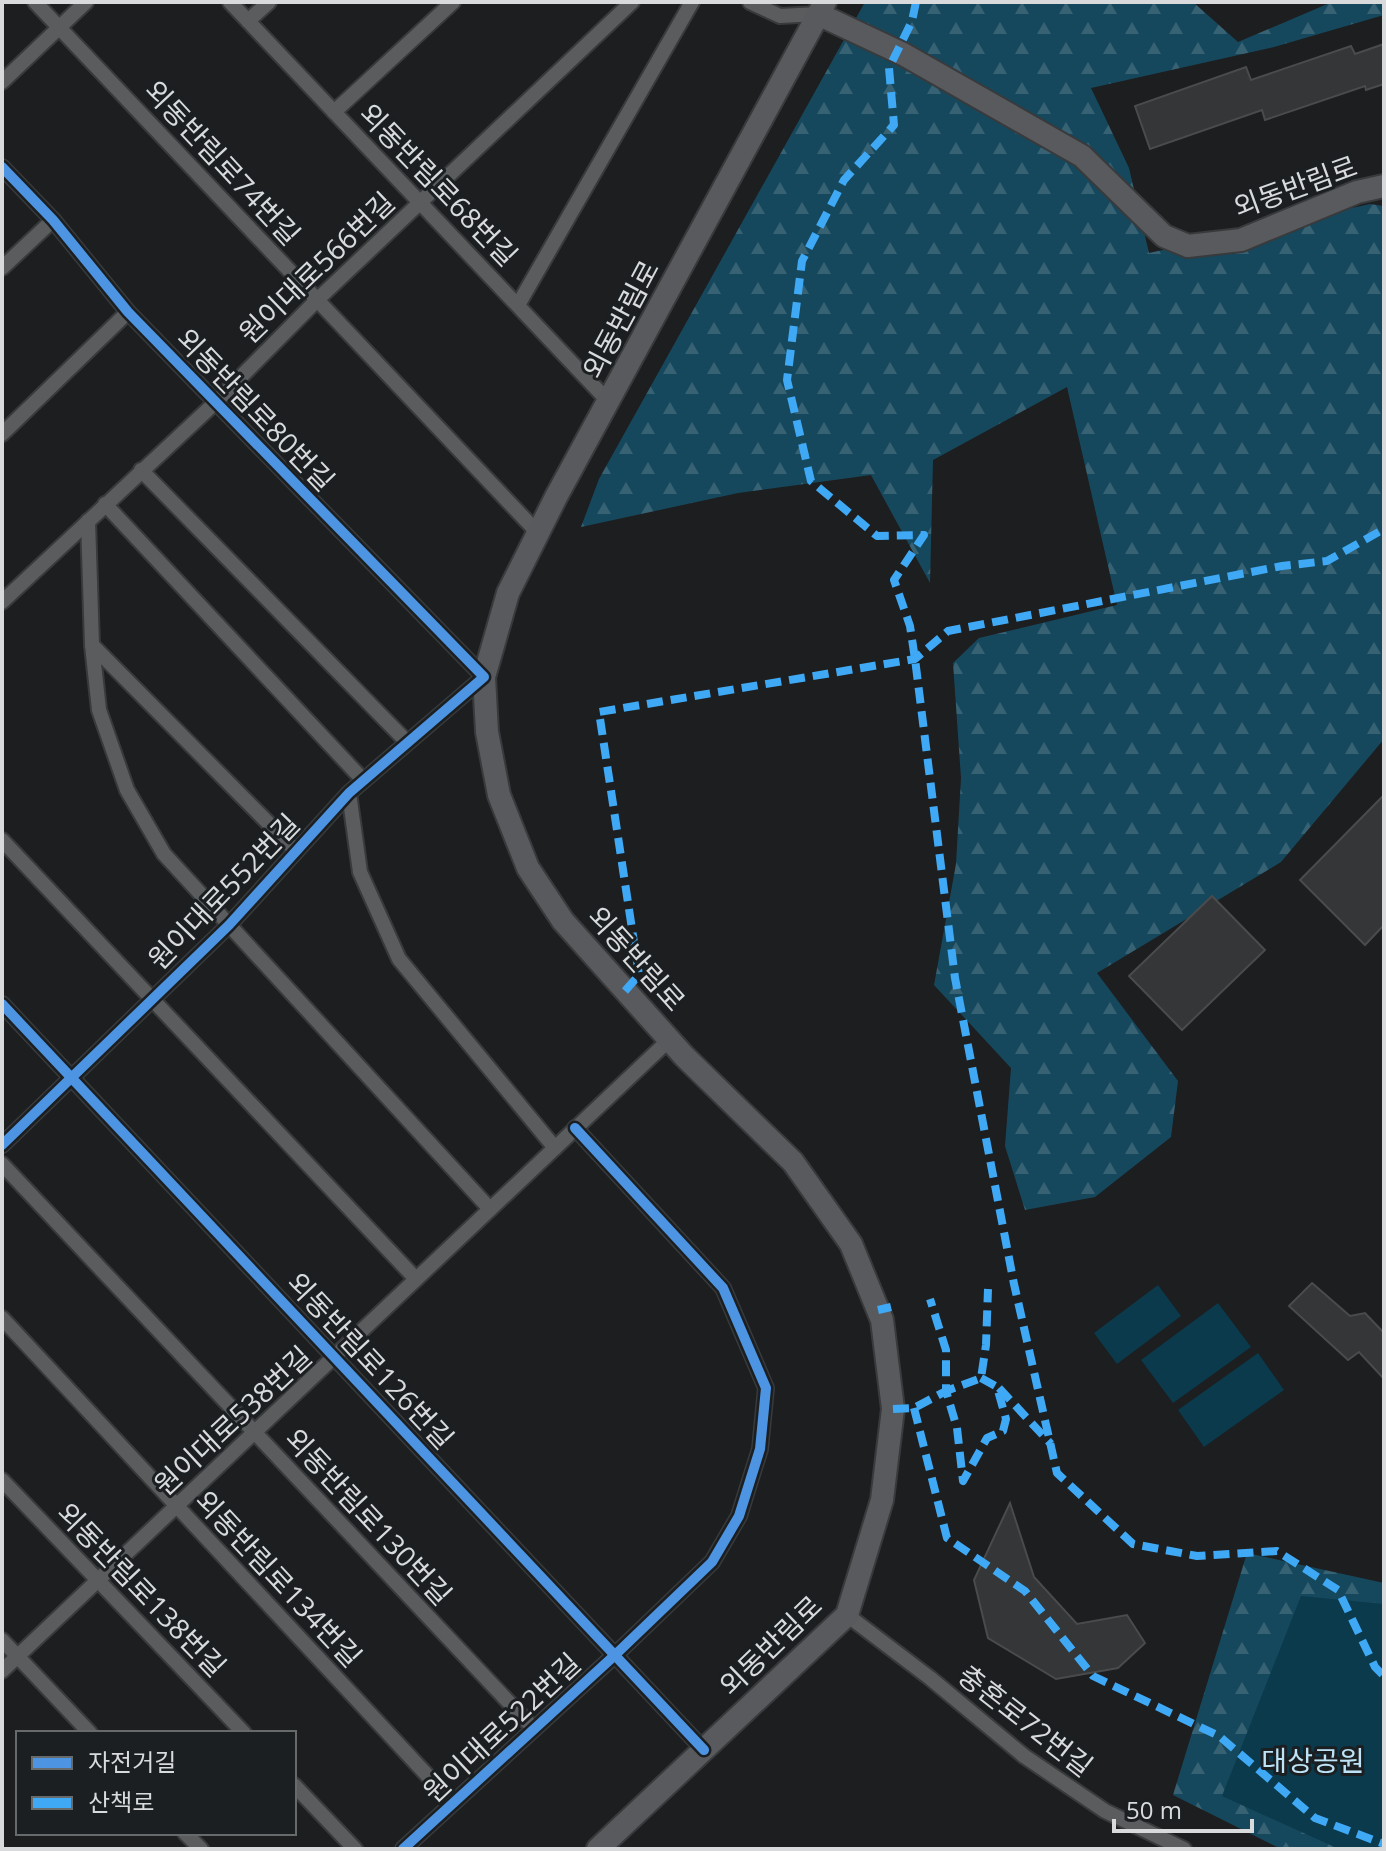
<svg xmlns="http://www.w3.org/2000/svg" width="1386" height="1851" font-family="'Open Sans','Noto Sans KR',sans-serif">
	<defs>
		<pattern id="forest-firs" width="22" height="20" patternUnits="userSpaceOnUse" patternTransform="scale(2)"><rect width="22" height="20" fill="#16485d"/><path d="M5 1l3.5 6h-7zM16 11l3.5 6h-7z" fill="#376274"/></pattern>
	</defs>
	<rect width="100%" height="100%" fill="#1c1e20"/>
	<g fill="url(#forest-firs)">
		<path d="M865,2H1193L1238,42L1332,2H1384V15L1274,47L1091,88L1129,168L1149,253L1370,204L1384,206V739L1281,862L1097,973L1178,1081L1171,1137L1095,1197L1025,1210L1005,1146L1011,1068L934,985L956,864L961,778L953,663L979,638L1117,605L1067,387L933,460L930,583L871,475L738,493L581,527L599,479Z"/>
		<path d="M1247,1553L1384,1583V1849H1281L1173,1795Z"/>
	</g>
	<g fill="#0a3a4c">
		<path d="M1158,1285L1181,1316L1117,1364L1094,1333Z"/>
		<path d="M1218,1303L1251,1347L1173,1403L1141,1360Z"/>
		<path d="M1258,1353L1284,1390L1204,1447L1178,1410Z"/>
		<path d="M1301,1596L1384,1604V1849H1339L1222,1796Z"/>
	</g>
	<g fill="#343637" stroke="#494b4c" stroke-width="2">
		<path d="M1384,44V84L1366,90L1365,86L1265,120L1262,110L1150,149L1135,106L1246,67L1251,80L1351,46L1355,54Z"/>
		<path d="M1384,795V925L1365,945L1300,880Z"/>
		<path d="M1212,896L1265,950L1182,1030L1129,976Z"/>
		<path d="M1312,1283L1350,1316L1365,1313L1384,1333V1379L1359,1352L1348,1360L1289,1306Z"/>
		<path d="M1010,1503L1034,1577L1077,1624L1127,1615L1145,1643L1118,1668L1056,1679L988,1638L974,1580Z"/>
	</g>
	<g fill="none" stroke-linecap="round" stroke-linejoin="round">
		<g stroke="#383a3b" stroke-width="18">
			<g id="street">
				<path d="M35,2L538,533"/>
				<path d="M230,2L609,402"/>
				<path d="M750,2L780,16L818,14"/>
				<path d="M248,21L269,2"/>
				<path d="M2,82L86,2"/>
				<path d="M334,112L453,2"/>
				<path d="M2,167L53,220L128,312L484,677L349,793L229,925L2,1145"/>
				<path d="M2,268L53,220"/>
				<path d="M518,305L692,2"/>
				<path d="M2,434L128,312"/>
				<path d="M141,470L407,742"/>
				<path d="M105,504L363,780"/>
				<path d="M88,521L92,645L99,710L127,790L164,854L490,1209"/>
				<path d="M2,602L217,401L317,300L632,2"/>
				<path d="M92,645L296,851"/>
				<path d="M349,793L360,872L399,959L555,1148"/>
				<path d="M2,840L416,1279"/>
				<path d="M2,1004L704,1750"/>
				<path d="M2,1164L534,1729"/>
				<path d="M2,1318L453,1803"/>
				<path d="M2,1480L244,1733"/>
				<path d="M847,1615L930,1678L1024,1756L1105,1811L1184,1849"/>
				<path d="M2,1640L90,1733"/>
				<path d="M2,1671L669,1040"/>
				<path d="M294,1785L355,1849"/>
				<path d="M185,1833L201,1849"/>
				<path d="M403,1849L615,1655L712,1562L739,1516L760,1449L766,1388L723,1288L575,1128"/>
			</g>
		</g>
		<g stroke="#383a3b" stroke-width="26">
			<g id="secondary">
				<path d="M818,14L903,54L1082,156L1164,236L1188,246L1241,240L1357,192L1384,186"/>
				<path d="M598,1849L847,1615L882,1500L893,1409L882,1320L851,1244L793,1162L684,1056L563,921L528,868L499,795L487,732L484,677L508,593L556,497L825,2"/>
			</g>
		</g>
		<use href="#street" stroke="#5a5c5d" stroke-width="14"/>
		<use href="#secondary" stroke="#585a5e" stroke-width="22"/>
		<g stroke="#3fa9f5" stroke-width="8" stroke-dasharray="16 8" stroke-linecap="butt">
			<path d="M916,2L912,21L889,68L894,125L844,180L802,261L787,380L811,481L877,536L924,535L894,580L910,626L915,659L955,978L1014,1284L1057,1473L1133,1544L1197,1556L1277,1551L1338,1590L1375,1667L1384,1676"/>
			<path d="M625,991L639,975L599,712L915,659L948,631L1282,566L1327,561L1384,529"/>
			<path d="M878,1310L891,1307"/>
			<path d="M981,1378L997,1387L1006,1419L1003,1431L987,1438L963,1481L957,1428L946,1391L981,1378L986,1345L988,1289"/>
			<path d="M999,1388L1051,1444"/>
			<path d="M914,1408L947,1538L1025,1591L1093,1676L1219,1736L1315,1818L1384,1844"/>
			<path d="M893,1409L914,1408L946,1391V1350L930,1299"/>
		</g>
		<g stroke="#1b1f21" stroke-width="15">
			<g id="cycleway">
				<path d="M2,167L53,220L128,312L484,677L349,793L229,925L2,1145"/>
				<path d="M2,1004L704,1750"/>
				<path d="M403,1849L615,1655L712,1562L739,1516L760,1449L766,1388L723,1288L575,1128"/>
			</g>
		</g>
		<use href="#cycleway" stroke="#4d94e3" stroke-width="10"/>
	</g>
	<g text-anchor="middle" dominant-baseline="central" stroke-width="6" stroke-linejoin="round" paint-order="stroke">
		<g font-size="28" fill="#d8dadb" stroke="#1b1f21">
			<text transform="translate(223 162) rotate(47)">외동반림로74번길</text>
			<text transform="translate(439 184) rotate(46)">외동반림로68번길</text>
			<text transform="translate(1295 186) rotate(-20)">외동반림로</text>
			<text transform="translate(316 267) rotate(-44)">원이대로566번길</text>
			<text transform="translate(620 319) rotate(-62)">외동반림로</text>
			<text transform="translate(256 409) rotate(46)">외동반림로80번길</text>
			<text transform="translate(223 891) rotate(-46)">원이대로552번길</text>
			<text transform="translate(637 958) rotate(48)">외동반림로</text>
			<text transform="translate(371 1360) rotate(47)">외동반림로126번길</text>
			<text transform="translate(232 1420) rotate(-43)">원이대로538번길</text>
			<text transform="translate(369 1516) rotate(47)">외동반림로130번길</text>
			<text transform="translate(279 1578) rotate(47)">외동반림로134번길</text>
			<text transform="translate(142 1589) rotate(46)">외동반림로138번길</text>
			<text transform="translate(770 1645) rotate(-44)">외동반림로</text>
			<text transform="translate(1026 1720) rotate(38)">충혼로72번길</text>
			<text transform="translate(501 1727) rotate(-43)">원이대로522번길</text>
		</g>
		<g font-size="28" fill="#bee3f6" stroke="#1b1f21">
			<text x="1313" y="1760">대상공원</text>
		</g>
	</g>
	<rect width="1386" height="1851" fill="none" stroke="#d8dadb" stroke-width="8"/>
	<rect x="16" y="1731" width="280" height="104" fill="#1b1f21" stroke="#676a6b" stroke-width="2"/>
	<rect x="32" y="1757" width="40" height="12" fill="#4d94e3" stroke="#676a6b" stroke-width="2"/>
	<text x="88" y="1771" font-size="24" fill="#d8dadb">자전거길</text>
	<rect x="32" y="1797" width="40" height="12" fill="#3fa9f5" stroke="#676a6b" stroke-width="2"/>
	<text x="88" y="1811" font-size="24" fill="#d8dadb">산책로</text>
	<path d="M1114 1819v12h138v-12" fill="none" stroke="#d8dadb" stroke-width="4"/>
	<text x="1126" y="1819" font-size="24" fill="#d8dadb" stroke="#1b1f21" stroke-width="6" paint-order="stroke">50 m</text>
</svg>
